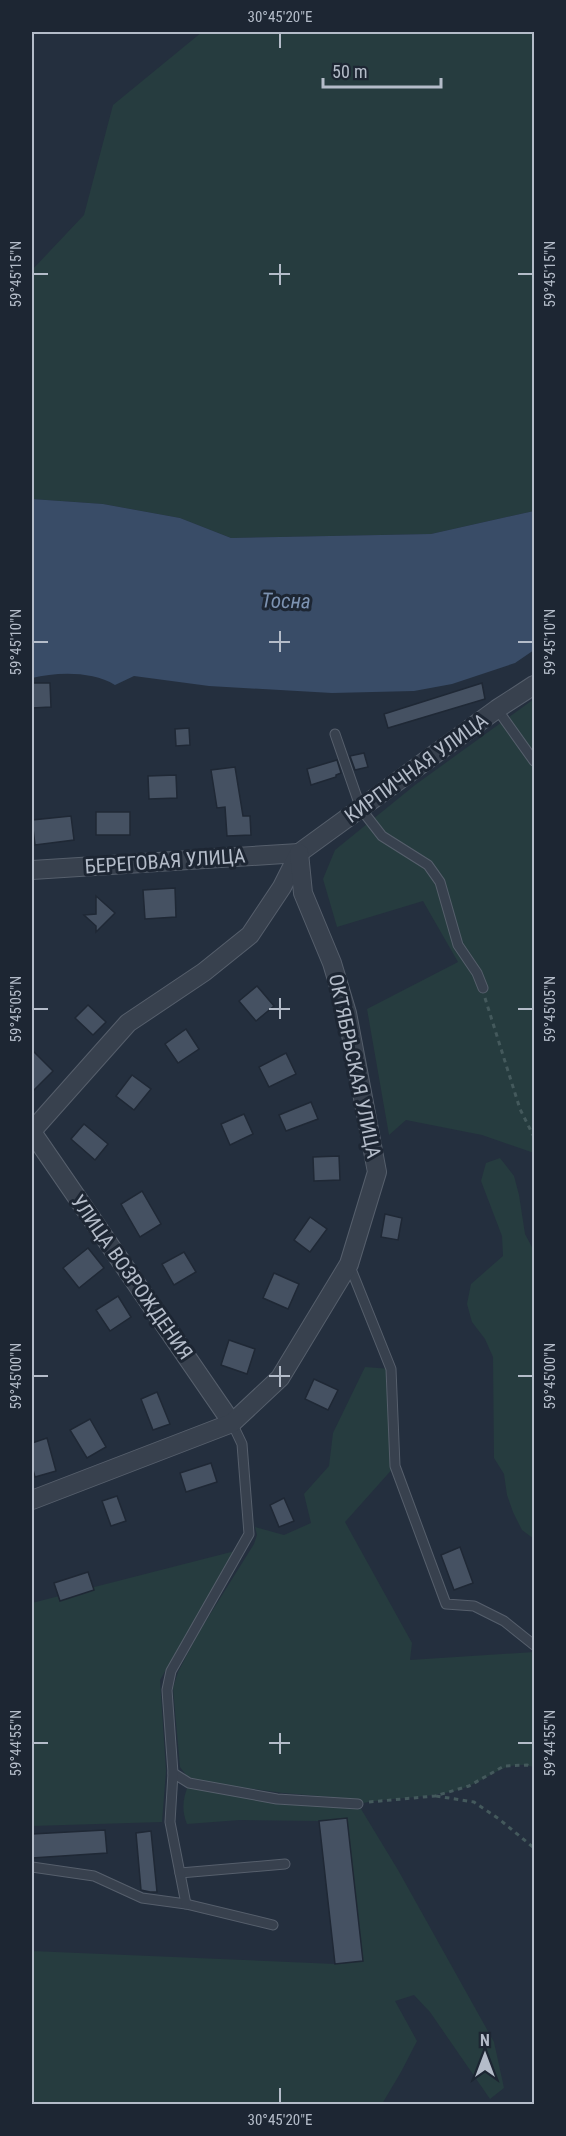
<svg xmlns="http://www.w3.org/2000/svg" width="566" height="2136" font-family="'Roboto Condensed',sans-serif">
	<rect width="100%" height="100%" fill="#242f3e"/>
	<g fill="#263c3f">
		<path d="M202,32H534V511L431,534L231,538L180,518L103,504L32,499V270L84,215L113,105Z"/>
		<path d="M534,699V1153L482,1135L406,1120L389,1135L367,1009L458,962L423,901L337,927L323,879L335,850L415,785Z"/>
		<path d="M500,1158L514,1176L519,1195L525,1234L534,1251V1539L522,1530L513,1512L507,1495L504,1474L494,1458L493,1357L485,1339L472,1322L467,1304L471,1284L503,1256L502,1236L481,1181L486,1163Z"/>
		<path d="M365,1367L391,1369L395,1466L345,1522L412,1643L410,1660L534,1652V1767C506,1759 493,1776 469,1786C434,1800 394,1796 358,1804L398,1870L494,2042L504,2088L490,2099L430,2012L414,1995L395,2001L417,2041L401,2072L382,2104H32V1951L335,1964L363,1961L347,1818L319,1821L240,1820L187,1824C181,1809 183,1798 189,1783L277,1799L357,1803L355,1799L283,1793L197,1781L186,1775L180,1767L173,1688L178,1672L199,1632L254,1544L257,1535L255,1527L284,1535L311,1523L304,1494L329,1466L333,1433Z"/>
		<path d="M235,1551L160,1680L166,1771L162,1822L32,1826V1603Z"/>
	</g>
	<path fill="#394c67" d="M32,499L103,504L180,518L231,538L431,534L534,511V650L515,663L452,684L414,691L332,693L209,686L134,676L115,685C92,671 57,672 32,678Z"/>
	<g fill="#455162" stroke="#1f2835" stroke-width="1.5">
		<path d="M32,683H50L51,707L32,708Z"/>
		<path d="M482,683L485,699L388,728L384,714Z"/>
		<path d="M189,728L190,745L176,746L175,729Z"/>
		<path d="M364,753L368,767L355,770L350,756Z"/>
		<path d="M337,760L341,773L336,775V777L311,785L307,769Z"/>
		<path d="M235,767L243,816H250L251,835L227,836L225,807L217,808L211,770Z"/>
		<path d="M176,775L177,798L149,799L148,776Z"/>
		<rect x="96" y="812" width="34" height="23"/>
		<path d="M71,816L74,840L35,845L32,820Z"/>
		<path d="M175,888L176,917L145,919L143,890Z"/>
		<path d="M96,896L115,913L96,932V926L84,915L96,914Z"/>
		<path d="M257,986L274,1006L256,1021L239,1001Z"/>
		<path d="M88,1005L106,1022L93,1035L75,1018Z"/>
		<path d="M186,1029L199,1049L178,1063L165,1044Z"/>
		<path d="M32,1050L53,1071L32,1092Z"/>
		<path d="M286,1053L296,1074L269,1087L259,1067Z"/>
		<path d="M132,1075L151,1089L134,1110L116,1096Z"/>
		<path d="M311,1102L318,1119L286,1131L279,1115Z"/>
		<path d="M244,1114L253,1134L230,1145L221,1124Z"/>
		<path d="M84,1124L108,1144L95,1160L71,1139Z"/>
		<path d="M339,1156L340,1180L314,1181L313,1157Z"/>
		<path d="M142,1191L161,1224L140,1237L121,1204Z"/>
		<path d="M385,1214L402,1218L398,1240L381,1237Z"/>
		<path d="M310,1217L327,1229L310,1252L294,1240Z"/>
		<path d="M88,1248L104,1268L79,1288L63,1268Z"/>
		<path d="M184,1252L196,1272L174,1285L162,1264Z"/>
		<path d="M274,1273L299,1284L288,1309L263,1298Z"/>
		<path d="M118,1296L131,1317L110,1331L96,1310Z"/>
		<path d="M229,1340L255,1349L247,1374L221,1365Z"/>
		<path d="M314,1379L338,1390L328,1410L305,1399Z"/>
		<path d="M157,1392L170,1424L153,1430L141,1399Z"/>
		<path d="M90,1419L106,1447L87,1458L70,1430Z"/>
		<path d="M47,1438L56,1471L35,1477L32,1466V1443Z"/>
		<path d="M211,1463L217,1482L186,1492L180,1473Z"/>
		<path d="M117,1496L126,1521L111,1526L102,1501Z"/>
		<path d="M284,1498L294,1521L279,1527L270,1505Z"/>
		<path d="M460,1547L473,1583L454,1590L441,1555Z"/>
		<path d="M88,1572L94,1590L60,1601L54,1583Z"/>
		<path d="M347,1818L363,1961L335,1964L319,1821Z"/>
		<path d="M105,1830L107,1853L32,1858V1834Z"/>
		<path d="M151,1831L157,1892H150L141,1890L136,1833Z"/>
	</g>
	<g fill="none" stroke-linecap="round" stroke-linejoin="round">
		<g stroke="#565f6c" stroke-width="11">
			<g id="service">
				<path d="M497,709L534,761"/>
				<path d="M335,734L361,809L382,836L428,865L440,882L458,945L477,973L483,988"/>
				<path d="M349,1264L391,1369L395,1466L446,1604L474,1606L504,1621L534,1645"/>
				<path d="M173,1773L189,1783L277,1799L358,1804"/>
				<path d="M32,1867L94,1876L142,1898L186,1904L273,1925"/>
				<path d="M180,1873L285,1864"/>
				<path d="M186,1904L170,1822L173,1773L167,1690L171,1671L249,1534L242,1444L232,1423"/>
			</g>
		</g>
		<g stroke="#565f6c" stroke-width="20">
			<g id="minor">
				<path d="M32,870L299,853"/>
				<path d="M32,1131L128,1023L204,972L250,935L282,887L299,853L497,709L534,685"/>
				<path d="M32,1132L232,1423"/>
				<path d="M32,1500L232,1423L280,1378L349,1264L377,1172L347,1013L332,963L303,893L299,853"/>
			</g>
		</g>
		<g stroke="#44595c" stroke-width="3" stroke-dasharray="4.5 4.5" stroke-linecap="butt">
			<path d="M485,998L520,1109L534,1137"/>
			<path d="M436,1796L474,1802L499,1819L534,1848"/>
			<path d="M369,1802L435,1796L469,1786L504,1766L527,1765L534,1767"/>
		</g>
		<use href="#service" stroke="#38414e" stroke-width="9"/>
		<use href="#minor" stroke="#38414e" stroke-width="18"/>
	</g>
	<path fill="none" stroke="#b4bcc9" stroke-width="2" d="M280,33V48M280,264V285M33,274H48M269,274H290M518,274H533M280,631V652M33,642H48M269,642H290M518,642H533M280,998V1019M33,1009H48M269,1009H290M518,1009H533M280,1366V1387M33,1376H48M269,1376H290M518,1376H533M280,1733V1754M33,1743H48M269,1743H290M518,1743H533M280,2088V2103"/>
	<g text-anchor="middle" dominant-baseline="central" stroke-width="6" stroke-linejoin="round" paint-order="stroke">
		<g font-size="20" fill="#b4bcc9" stroke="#1d2633">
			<text transform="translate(416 768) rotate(-36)">КИРПИЧНАЯ УЛИЦА</text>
			<text transform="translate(165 861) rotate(-4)">БЕРЕГОВАЯ УЛИЦА</text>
			<text transform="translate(355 1066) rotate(78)">ОКТЯБРЬСКАЯ УЛИЦА</text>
			<text transform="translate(132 1277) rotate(55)">УЛИЦА ВОЗРОЖДЕНИЯ</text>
		</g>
		<g font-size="21" font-style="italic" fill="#7c92b1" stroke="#1d2633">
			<text transform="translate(286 601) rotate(1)">Тосна</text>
		</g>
	</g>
	<rect width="566" height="2136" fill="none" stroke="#1d2633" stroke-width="66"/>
	<g transform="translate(485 2055)" stroke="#1d2633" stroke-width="4.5" paint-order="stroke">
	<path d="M0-4.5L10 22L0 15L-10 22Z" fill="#b4bcc9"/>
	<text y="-9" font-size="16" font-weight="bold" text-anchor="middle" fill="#b4bcc9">N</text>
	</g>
	<path d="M323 78v9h118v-9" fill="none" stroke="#b4bcc9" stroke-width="3"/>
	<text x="332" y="78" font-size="18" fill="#b4bcc9" stroke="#1d2633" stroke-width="4.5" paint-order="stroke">50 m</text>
	<rect x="33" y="33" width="500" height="2070" fill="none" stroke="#b4bcc9" stroke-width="2"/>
	<g font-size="15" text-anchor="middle" fill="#b4bcc9">
		<text x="280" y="22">30°45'20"E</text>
		<text transform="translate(16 274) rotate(-90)" y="5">59°45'15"N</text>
		<text transform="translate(550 274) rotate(-90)" y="5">59°45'15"N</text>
		<text transform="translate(16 642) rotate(-90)" y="5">59°45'10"N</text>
		<text transform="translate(550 642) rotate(-90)" y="5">59°45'10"N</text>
		<text transform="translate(16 1009) rotate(-90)" y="5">59°45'05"N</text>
		<text transform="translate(550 1009) rotate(-90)" y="5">59°45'05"N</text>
		<text transform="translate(16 1376) rotate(-90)" y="5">59°45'00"N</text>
		<text transform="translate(550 1376) rotate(-90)" y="5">59°45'00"N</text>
		<text transform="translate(16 1743) rotate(-90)" y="5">59°44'55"N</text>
		<text transform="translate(550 1743) rotate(-90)" y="5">59°44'55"N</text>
		<text x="280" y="2125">30°45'20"E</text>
	</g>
</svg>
